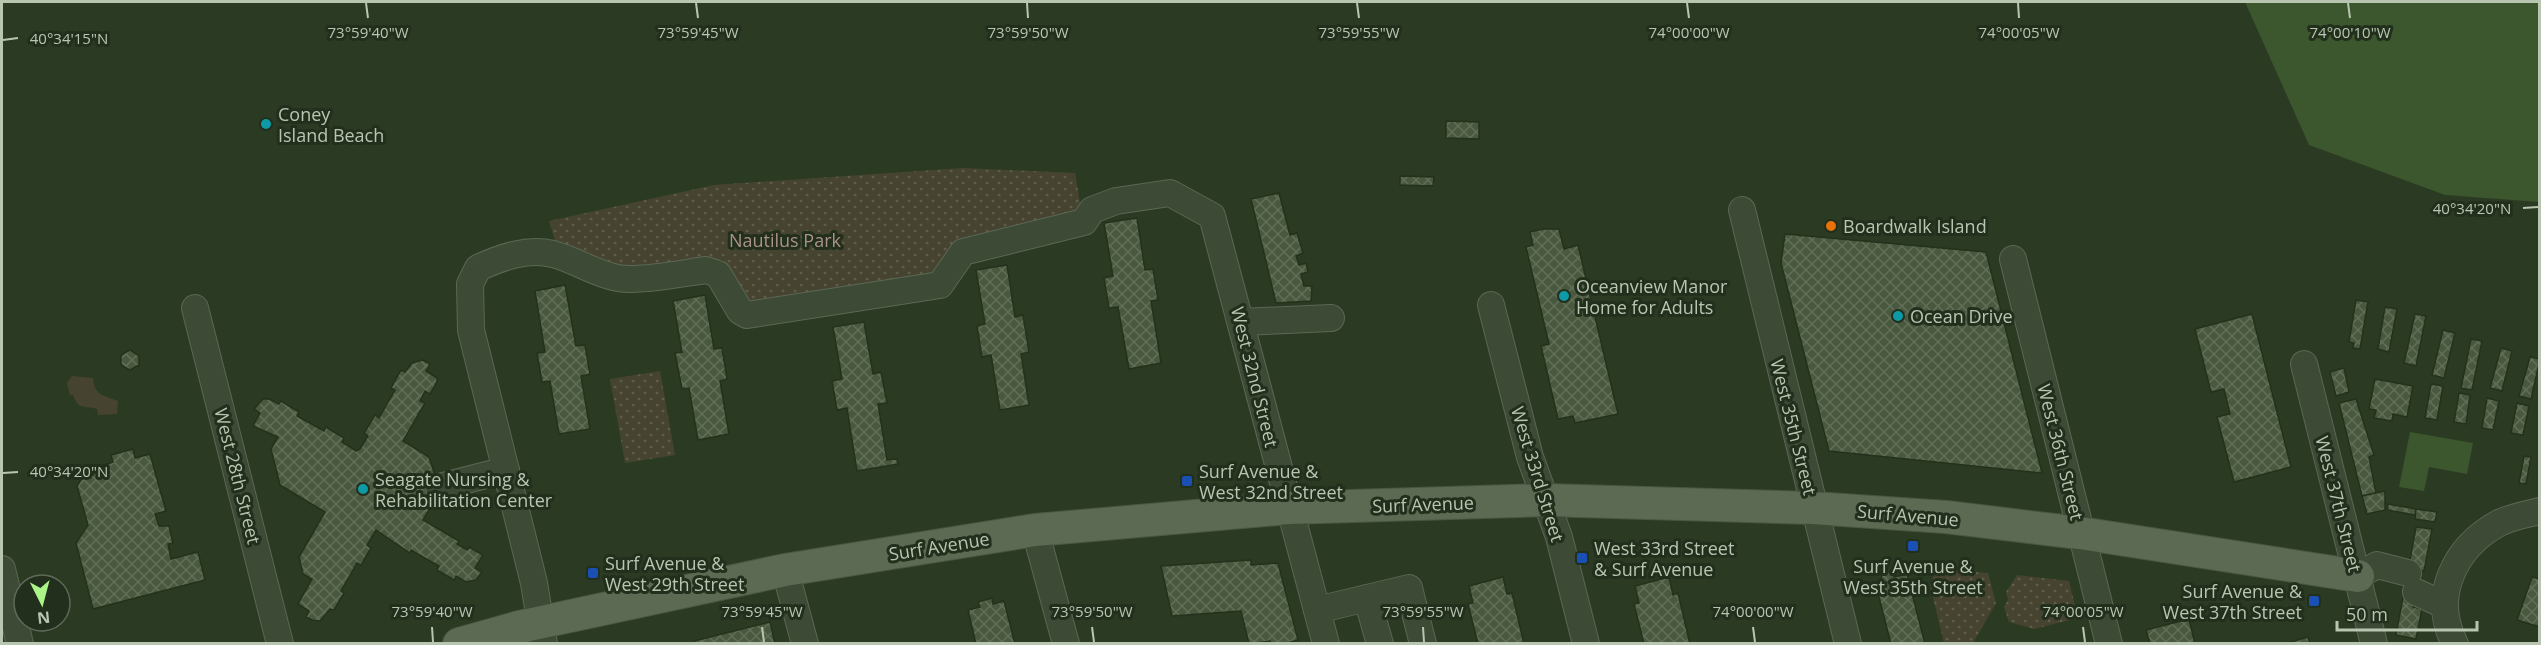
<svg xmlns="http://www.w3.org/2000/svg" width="2541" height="645" font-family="'Open Sans',sans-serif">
	<defs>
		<pattern id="park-dots" width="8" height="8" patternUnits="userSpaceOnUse" patternTransform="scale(1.5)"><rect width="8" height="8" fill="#464430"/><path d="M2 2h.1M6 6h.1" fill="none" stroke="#5f5e4c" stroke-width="1.8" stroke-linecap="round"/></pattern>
		<pattern id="building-cross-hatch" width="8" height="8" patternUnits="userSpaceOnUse" patternTransform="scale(1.5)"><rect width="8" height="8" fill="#49593f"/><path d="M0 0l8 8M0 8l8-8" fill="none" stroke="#616f58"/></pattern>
	</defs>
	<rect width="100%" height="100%" fill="#2b3a23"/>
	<path fill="#464430" d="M72,376L93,378C94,396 104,395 118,401L117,414L98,415L97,409C84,405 79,411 73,395H70L67,383Z"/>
	<g fill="url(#park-dots)">
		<path d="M963,168L1075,173L1082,214L951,245L937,276L745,307L723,260L609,269L557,248L549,221L714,185Z"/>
		<path d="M660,371L675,455L625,463L610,379Z"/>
		<path d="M1936,569L1988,573L1996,603L1973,643H1944L1930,585Z"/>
		<path d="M2017,575L2069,581L2077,614L2074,619L2034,629L2009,622L2004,607L2008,600L2006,592Z"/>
	</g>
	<g fill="#3c562e">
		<path d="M2245,2H2539V202L2445,195L2309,145Z"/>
		<path d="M2410,432L2473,443L2467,474L2429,467L2424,491L2399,487Z"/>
	</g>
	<g fill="url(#building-cross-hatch)" stroke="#24311d" stroke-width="1.5">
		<path d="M1446,121L1479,122V139L1446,138Z"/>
		<path d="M1400,176L1434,177L1433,186L1400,185Z"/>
		<path d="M1279,193L1290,235L1297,233L1303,253L1296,256L1299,265L1306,263L1308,272L1301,274L1304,286H1312L1311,301L1276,303L1251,199Z"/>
		<path d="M1137,218L1145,270L1153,269L1158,300L1151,301L1161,363L1129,369L1118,307L1109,308L1104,278L1113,276L1104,223Z"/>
		<path d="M1543,229H1559L1564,249L1578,245L1618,414L1575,423L1573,416L1558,419L1541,346L1549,344L1526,247L1533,245L1530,232Z"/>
		<path d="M1785,234L1986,252L2042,473L1829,451L1781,263Z"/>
		<path d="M1007,265L1015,317L1023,315L1029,352L1021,354L1029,405L1000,410L991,355L982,357L977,326L985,324L976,270Z"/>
		<path d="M565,285L576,346L585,345L590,374L581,376L590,429L559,434L550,381L542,382L537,353L545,352L535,291Z"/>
		<path d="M705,295L714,349L722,348L727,379L720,381L729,434L698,440L689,388L682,389L675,353L682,352L673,301Z"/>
		<path d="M2356,300L2368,302L2360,349L2353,348L2354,343L2349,342Z"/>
		<path d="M2385,307L2397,309L2389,352L2378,349Z"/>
		<path d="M2252,314L2291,467L2234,482L2217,417L2230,414L2224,389L2211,392L2195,329Z"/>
		<path d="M2415,314L2426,316L2416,366L2404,363Z"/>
		<path d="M864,322L873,374L881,372L887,403L878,404L887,460L897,459L898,464L857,471L847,408L837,410L832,381L842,379L833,327Z"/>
		<path d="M2443,330L2455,333L2444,378L2432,375Z"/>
		<path d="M2471,339L2482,341L2472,390L2461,388Z"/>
		<path d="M2501,348L2512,351L2502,391L2490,388Z"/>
		<path d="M130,350L139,356V365L130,370L121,365V355Z"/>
		<path d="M2530,357L2540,359L2531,399L2519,396Z"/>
		<path d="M423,360L430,364L426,371L437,378V382L430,394L425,391L420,401L425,403L403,441L429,457L440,491L423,520L459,541L457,544L467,550L469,547L483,555L475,568L482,572L476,580L466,582L456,576L454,580L437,570L439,566L411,550L410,553L376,530L367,545L371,548L361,565L357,563L341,591L344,593L334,610L330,609L320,621L312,620L306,617L309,611L298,604L312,579L303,574L299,557L325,512L280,485L271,449L278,437L253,426L260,413L254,409L263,399H269L279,404L281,401L299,412L297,416L324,431L326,427L344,438L342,442L356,451L360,449L368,436L364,433L375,415L379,418L395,390L391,388L401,370L405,372L412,363Z"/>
		<path d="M2344,368L2349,392L2336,396L2330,372Z"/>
		<path d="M2375,379L2413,386L2407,417L2393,414L2392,421L2374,418L2376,410L2369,409Z"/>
		<path d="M2431,384L2443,386L2437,420L2425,418Z"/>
		<path d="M2459,393L2470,395L2466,424L2454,422Z"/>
		<path d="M2487,398L2499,401L2493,430L2482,428Z"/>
		<path d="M2356,399L2374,455L2369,457L2376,493L2362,496L2339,403Z"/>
		<path d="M2517,403L2529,406L2523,435L2511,433Z"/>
		<path d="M133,449L135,458L150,454L166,511L155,514L159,526H169L173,543L168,544L171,559L198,552L205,580L93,609L76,543L88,525L77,486L82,478L93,475L97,467L113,462L111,455Z"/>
		<path d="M2524,456L2531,457L2526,484L2519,483Z"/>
		<path d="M2385,491V510L2367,514L2362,496Z"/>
		<path d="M2388,504L2416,509L2415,515L2387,510Z"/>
		<path d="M2416,509L2437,512L2435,522L2415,519Z"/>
		<path d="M2416,527L2432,529L2424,571L2420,570L2413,607L2422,609L2416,639L2396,635Z"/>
		<path d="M1251,560V565L1278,563L1298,640L1284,644H1271L1270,641L1249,644L1241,611L1172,616L1161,566Z"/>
		<path d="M1892,571L1894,577L1907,574L1925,644H1891L1875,582L1882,580L1881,574Z"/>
		<path d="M1503,577L1507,594L1512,593L1524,644H1478L1468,604L1473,603L1469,586Z"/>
		<path d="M1669,577L1673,595L1678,593L1690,644H1644L1634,604L1639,603L1635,586Z"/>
		<path d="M2532,577L2540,579V627L2517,620Z"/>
		<path d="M992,598L993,604L1004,601L1015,644H976L968,610L980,607L978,602Z"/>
		<path d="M2189,619L2195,644H2150L2146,630Z"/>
		<path d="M770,622L775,644H694V641Z"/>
		<path d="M2308,637L2310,644H2284Z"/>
	</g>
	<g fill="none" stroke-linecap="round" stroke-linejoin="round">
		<g stroke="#5b6854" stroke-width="28">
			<g id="minor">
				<path d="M1742,210L1848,644"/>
				<path d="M2013,259L2109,644"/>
				<path d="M1491,305L1530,457L1559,537L1586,644"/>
				<path d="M195,308L280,644"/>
				<path d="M1241,322L1331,318"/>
				<path d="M2304,364L2374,644"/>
				<path d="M439,487L506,470"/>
				<path d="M1035,530L1066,644"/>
				<path d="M2,569L20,644"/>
				<path d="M785,570L805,644"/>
				<path d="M2358,576L2377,565L2408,573"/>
				<path d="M2416,592L2444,605"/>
				<path d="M1367,598L1380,644"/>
				<path d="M1317,610L1409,588L1423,644"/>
				<path d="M544,644L534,583L471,330L470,284L478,268C502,257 527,248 553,254C576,260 595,274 618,278C640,282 683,273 706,270L718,274L740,311L747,315L940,285L963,252L1084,222L1092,210L1116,201L1170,193L1212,216L1326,644"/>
				<path d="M2455,644C2430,596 2455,547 2499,523C2511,517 2527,514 2540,511"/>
			</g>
		</g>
		<g stroke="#495642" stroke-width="34">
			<path id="major" d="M459,644L519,627L785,570L1035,530L1288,508L1546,500L1813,508L1946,517L2080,533L2358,576"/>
		</g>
		<use href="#minor" stroke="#3d4a36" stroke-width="26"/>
		<use href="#major" stroke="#5c6a54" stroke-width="32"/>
	</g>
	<path fill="none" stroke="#b8c6b1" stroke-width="2" d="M366,3L368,18M696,3L698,18M1027,3L1028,18M1357,3L1359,18M1687,3L1689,18M2018,3L2019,18M2348,3L2350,18M3,40L18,38M2523,208L2538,207M3,473L18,472M432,627L433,642M762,627L764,642M1092,627L1094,642M1423,627L1424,642M1753,627L1755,642M2083,627L2085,642"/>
	<g fill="#0f9aa8" stroke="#222f1c" stroke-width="2">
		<circle cx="266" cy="124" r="6"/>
		<circle cx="1564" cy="296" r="6"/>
		<circle cx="1898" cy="316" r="6"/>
		<circle cx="363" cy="489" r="6"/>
	</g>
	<circle fill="#e8710a" stroke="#222f1c" stroke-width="2" cx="1831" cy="226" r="6"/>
	<g fill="#1a4fb4" stroke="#222f1c" stroke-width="2">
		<rect x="1181" y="475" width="12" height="12" rx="3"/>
		<rect x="1907" y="540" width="12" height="12" rx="3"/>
		<rect x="1576" y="552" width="12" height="12" rx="3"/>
		<rect x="587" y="567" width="12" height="12" rx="3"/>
		<rect x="2308" y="595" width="12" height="12" rx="3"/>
	</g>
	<g text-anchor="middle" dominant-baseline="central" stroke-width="6" stroke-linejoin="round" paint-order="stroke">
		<g font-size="18" fill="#b8c6b1" stroke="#222f1c" text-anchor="start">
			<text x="278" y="114">Coney<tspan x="278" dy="21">Island Beach</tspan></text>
			<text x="1843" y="226">Boardwalk Island</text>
			<text x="1576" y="286">Oceanview Manor<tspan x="1576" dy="21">Home for Adults</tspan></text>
			<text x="1910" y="316">Ocean Drive</text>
			<text x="1199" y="471">Surf Avenue &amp;<tspan x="1199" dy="21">West 32nd Street</tspan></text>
			<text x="375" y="479">Seagate Nursing &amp;<tspan x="375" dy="21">Rehabilitation Center</tspan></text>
			<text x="1594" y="548">West 33rd Street<tspan x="1594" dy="21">&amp; Surf Avenue</tspan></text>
			<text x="605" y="563">Surf Avenue &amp;<tspan x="605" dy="21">West 29th Street</tspan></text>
			<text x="1913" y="566" text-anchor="middle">Surf Avenue &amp;<tspan x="1913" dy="21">West 35th Street</tspan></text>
			<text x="2302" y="591" text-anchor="end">Surf Avenue &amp;<tspan x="2302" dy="21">West 37th Street</tspan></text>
		</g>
		<g font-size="18" fill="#ab9187" stroke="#222f1c">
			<text x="785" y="240">Nautilus Park</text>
		</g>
		<g font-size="18" fill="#b8c6b1" stroke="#222f1c">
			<text transform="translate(1255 377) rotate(76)">West 32nd Street</text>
			<text transform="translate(1794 427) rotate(76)">West 35th Street</text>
			<text transform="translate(2061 452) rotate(76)">West 36th Street</text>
			<text transform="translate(1538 474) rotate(73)">West 33rd Street</text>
			<text transform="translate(238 476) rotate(76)">West 28th Street</text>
			<text transform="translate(1423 504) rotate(-2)">Surf Avenue</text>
			<text transform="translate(2339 504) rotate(76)">West 37th Street</text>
			<text transform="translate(1908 515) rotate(5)">Surf Avenue</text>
			<text transform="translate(939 546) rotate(-9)">Surf Avenue</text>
		</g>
	</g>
	<g font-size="15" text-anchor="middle" fill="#b8c6b1" stroke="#222f1c" stroke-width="6" stroke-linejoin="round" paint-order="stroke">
		<text x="368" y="38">73°59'40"W</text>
		<text x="698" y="38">73°59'45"W</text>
		<text x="1028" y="38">73°59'50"W</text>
		<text x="1359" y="38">73°59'55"W</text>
		<text x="1689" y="38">74°00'00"W</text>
		<text x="2019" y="38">74°00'05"W</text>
		<text x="2350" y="38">74°00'10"W</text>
		<text x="69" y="44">40°34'15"N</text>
		<text x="2472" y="214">40°34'20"N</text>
		<text x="69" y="477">40°34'20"N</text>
		<text x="432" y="617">73°59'40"W</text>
		<text x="762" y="617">73°59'45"W</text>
		<text x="1092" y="617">73°59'50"W</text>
		<text x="1423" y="617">73°59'55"W</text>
		<text x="1753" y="617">74°00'00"W</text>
		<text x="2083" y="617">74°00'05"W</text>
	</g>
	<rect width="2541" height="645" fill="none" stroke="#b8c6b1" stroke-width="6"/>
	<g transform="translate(42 603) rotate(174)"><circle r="28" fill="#222f1c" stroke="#5e6b58" stroke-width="1.5"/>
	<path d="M0-4.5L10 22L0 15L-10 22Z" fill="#abf488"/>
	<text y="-9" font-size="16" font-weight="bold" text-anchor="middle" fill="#b8c6b1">N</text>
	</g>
	<path d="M2337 621v9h140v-9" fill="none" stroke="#b8c6b1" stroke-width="3"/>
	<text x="2346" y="621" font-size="18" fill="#b8c6b1" stroke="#222f1c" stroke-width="4.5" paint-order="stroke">50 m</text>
</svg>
